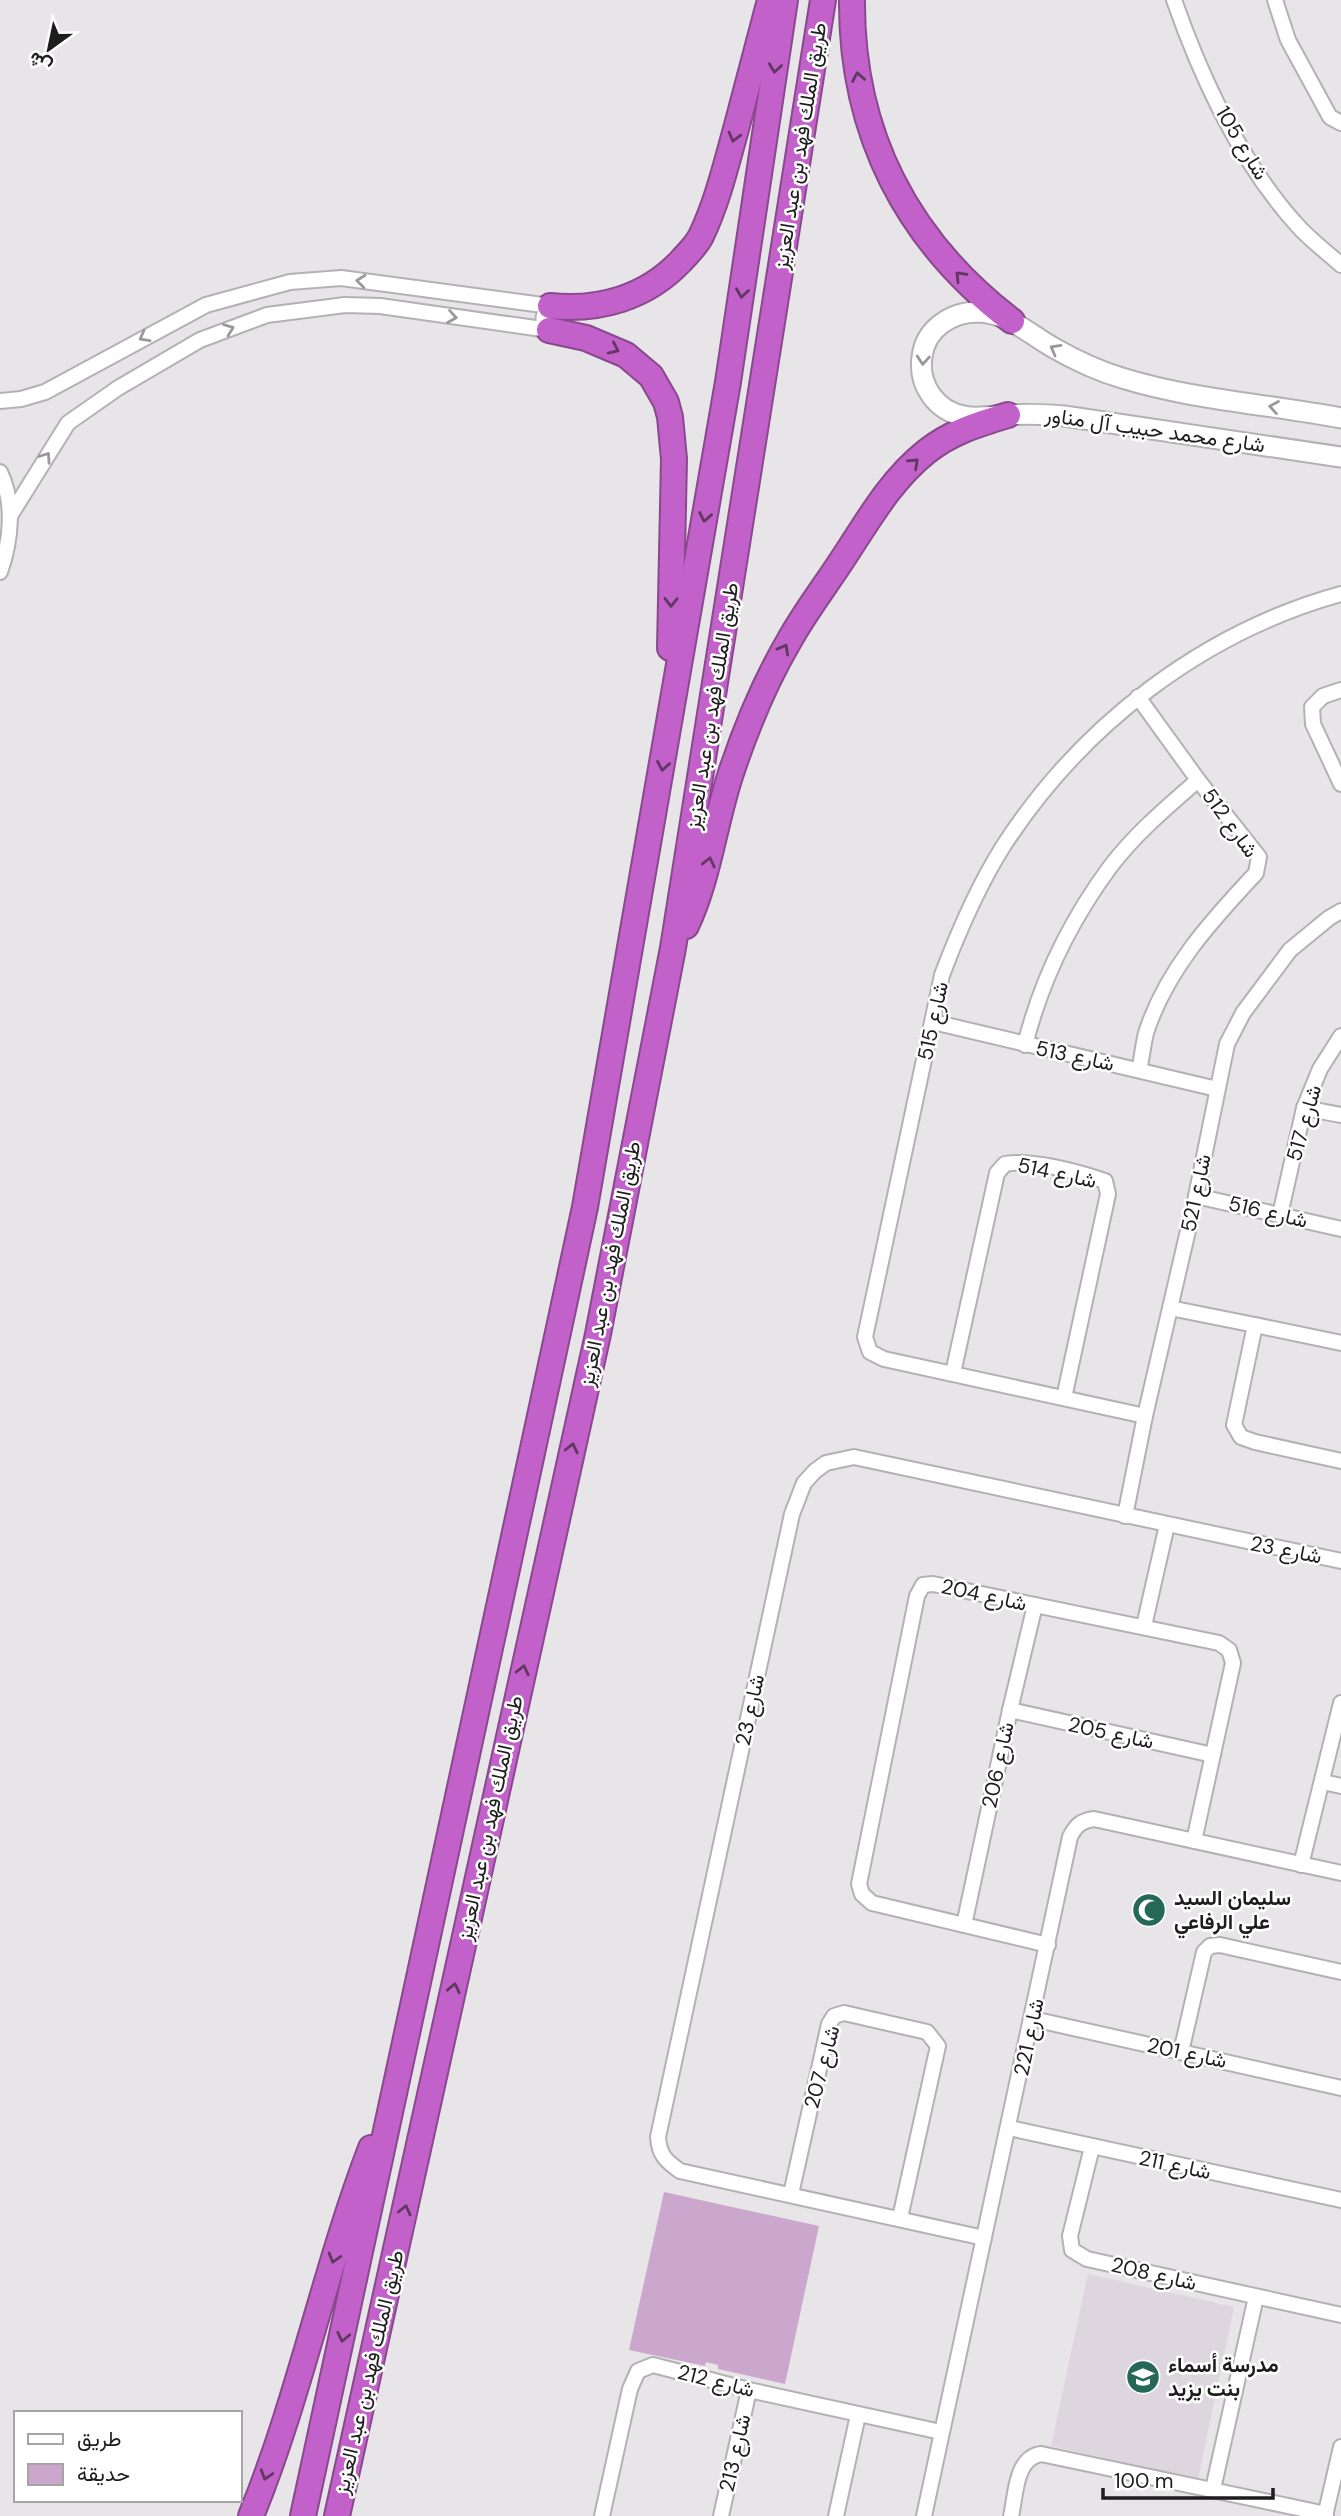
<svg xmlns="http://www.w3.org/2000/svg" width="1341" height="2516" font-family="'DM Sans',Vazirmatn,sans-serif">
	<rect width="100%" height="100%" fill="#e7e5e7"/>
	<path fill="#ded6de" d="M1088,2274L1234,2307L1198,2479L1051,2446Z"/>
	<path fill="#cba7cd" d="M664,2192L819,2226L785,2384L718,2369V2365L706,2362L705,2366L629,2350Z"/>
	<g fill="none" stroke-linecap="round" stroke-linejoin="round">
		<g stroke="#b4b1b4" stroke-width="18">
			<g id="street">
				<path d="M1174,0C1202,80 1240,162 1297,225C1310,240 1327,252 1341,265"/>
				<path d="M1275,0L1288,40L1330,117L1341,123"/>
				<path d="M0,401L21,399L45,392L206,305L290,282L341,278L550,306C542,314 541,323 549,330"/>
				<path d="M0,472C15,503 11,541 0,572"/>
				<path d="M10,516L68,423L118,388L200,340L267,315L345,305L380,306L549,330"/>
				<path d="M1341,690L1323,696L1312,707L1313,724L1341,784"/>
				<path d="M1138,697L1198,780L1259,857L1256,873C1212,920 1166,970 1146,1033C1143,1045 1142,1058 1139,1070"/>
				<path d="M933,1022L1217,1089"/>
				<path d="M1025,1045C1041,981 1071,920 1110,867C1135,834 1167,807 1198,780"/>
				<path d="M1304,1108L1341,1115"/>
				<path d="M1196,1196L1341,1229"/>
				<path d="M1280,1215L1304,1108L1320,1069L1341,1036"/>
				<path d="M1170,1308L1255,1325L1234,1425L1241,1437L1255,1442L1341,1461"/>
				<path d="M1255,1325L1341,1343"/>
				<path d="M953,1373L997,1173L1005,1164C1032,1159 1079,1172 1105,1181L1108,1194L1064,1398"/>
				<path d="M1145,1416L884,1359L870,1352L865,1337L942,975C959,930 978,886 1004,845C1082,725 1203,632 1341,594"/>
				<path d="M1125,1516L1145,1416L1196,1196L1227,1044L1243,1013L1290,950L1329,918L1341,911"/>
				<path d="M1144,1626L1167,1525"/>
				<path d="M1010,1710L1213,1755"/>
				<path d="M1323,1782L1341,1786"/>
				<path d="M1301,1865L1341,1703"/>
				<path d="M964,1925L1010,1710L1035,1605"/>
				<path d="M1048,1945L872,1903L862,1894L859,1884L917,1596L923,1585L933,1584L1219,1643L1229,1650L1233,1663L1194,1841"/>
				<path d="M1033,2019L1341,2088"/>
				<path d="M1181,2052L1204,1952L1210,1946L1220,1945L1341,1972"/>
				<path d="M1009,2128L1341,2200"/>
				<path d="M1092,2147L1070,2236L1072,2250L1087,2259L1341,2315"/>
				<path d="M791,2194L829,2024L834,2016L844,2013L927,2032L938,2046L900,2218"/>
				<path d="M984,2238L680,2171C666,2161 659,2155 658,2137L792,1514L804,1483L815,1471L826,1463L854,1457L1341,1561"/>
				<path d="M1213,2489L1256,2297"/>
				<path d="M602,2516L630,2389L638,2371L653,2365L749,2390L941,2432"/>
				<path d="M721,2516L749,2390"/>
				<path d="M836,2516L858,2415"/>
				<path d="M924,2516L1070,1837C1076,1825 1081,1821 1094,1819L1341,1873"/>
				<path d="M1011,2516C1016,2495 1015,2458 1041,2454L1326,2514"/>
				<path d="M1325,2516L1341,2447"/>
			</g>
		</g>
		<g stroke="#b4b1b4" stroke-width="23">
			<path id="secondary" d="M1341,418C1268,404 1193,400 1122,378C1098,371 1075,360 1054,348C1029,334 1008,313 978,312C951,312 925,329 922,357C918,385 936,411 964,416C977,419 992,416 1006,415C1026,414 1045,414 1064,416L1341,457"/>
		</g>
		<g stroke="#89498d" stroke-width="28">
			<g id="highway">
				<path d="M852,0C851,133 907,241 1012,321"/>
				<path d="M550,306C599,311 646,298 681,261C688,253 696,246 701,236C717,203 726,165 736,129C747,86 759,43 770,0"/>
				<path d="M549,330L586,338L626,355L651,376L666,402L670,417L674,459L670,648"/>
				<path d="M686,926C709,877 714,824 731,773C746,728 765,682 789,641C805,612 826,585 844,557C869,519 891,480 926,452C951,432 978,424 1008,415"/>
				<path d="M251,2516C300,2396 325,2268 371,2148"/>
				<path d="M303,2516L585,1207L728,382L785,0"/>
				<path d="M337,2516L598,1334L673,948L823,0"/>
			</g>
		</g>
		<use href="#street" stroke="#fff" stroke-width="14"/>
		<use href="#secondary" stroke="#fff" stroke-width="19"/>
		<use href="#highway" stroke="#c261c9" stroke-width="24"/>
	</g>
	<defs><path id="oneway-chevron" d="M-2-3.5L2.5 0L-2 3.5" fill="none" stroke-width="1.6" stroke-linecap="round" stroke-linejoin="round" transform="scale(1.75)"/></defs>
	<g stroke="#603862">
		<use href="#oneway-chevron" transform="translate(775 68) rotate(98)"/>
		<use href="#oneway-chevron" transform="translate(858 77) rotate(-100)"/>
		<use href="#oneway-chevron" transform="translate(734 137) rotate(105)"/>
		<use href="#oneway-chevron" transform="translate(960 276) rotate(-134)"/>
		<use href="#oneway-chevron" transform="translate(742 293) rotate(98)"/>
		<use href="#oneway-chevron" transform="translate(614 349) rotate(25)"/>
		<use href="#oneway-chevron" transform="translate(914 463) rotate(-43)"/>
		<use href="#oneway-chevron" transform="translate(705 517) rotate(100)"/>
		<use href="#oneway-chevron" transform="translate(671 602) rotate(91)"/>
		<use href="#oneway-chevron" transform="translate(784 649) rotate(-61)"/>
		<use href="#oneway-chevron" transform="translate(663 766) rotate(100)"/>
		<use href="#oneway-chevron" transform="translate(709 862) rotate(-77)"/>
		<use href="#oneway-chevron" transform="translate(572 1448) rotate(-77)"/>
		<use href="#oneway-chevron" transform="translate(523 1670) rotate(-77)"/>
		<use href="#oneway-chevron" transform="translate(454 1988) rotate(-78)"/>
		<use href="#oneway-chevron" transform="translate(405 2210) rotate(-77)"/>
		<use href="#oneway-chevron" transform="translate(334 2258) rotate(106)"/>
		<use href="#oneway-chevron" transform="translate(343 2337) rotate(102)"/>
		<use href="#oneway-chevron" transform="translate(266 2475) rotate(108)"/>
	</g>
	<g stroke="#9a999a">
		<use href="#oneway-chevron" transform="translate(361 281) rotate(-174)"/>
		<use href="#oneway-chevron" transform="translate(452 317) rotate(9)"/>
		<use href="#oneway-chevron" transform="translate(229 329) rotate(-21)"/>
		<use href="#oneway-chevron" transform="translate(144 337) rotate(151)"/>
		<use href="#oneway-chevron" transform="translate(1055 349) rotate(-151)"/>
		<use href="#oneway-chevron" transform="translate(923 360) rotate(95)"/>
		<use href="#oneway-chevron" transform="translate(1274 407) rotate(-171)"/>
		<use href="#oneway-chevron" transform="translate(46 457) rotate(-56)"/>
	</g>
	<defs>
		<g id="mosque-disc" transform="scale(1.75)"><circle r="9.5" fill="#256858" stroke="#fff"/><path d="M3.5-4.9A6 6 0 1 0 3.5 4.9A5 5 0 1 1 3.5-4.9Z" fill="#fff"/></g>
		<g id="school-disc" transform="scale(1.75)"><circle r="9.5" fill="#256858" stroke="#fff"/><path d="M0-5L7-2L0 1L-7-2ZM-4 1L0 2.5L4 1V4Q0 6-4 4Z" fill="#fff"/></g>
	</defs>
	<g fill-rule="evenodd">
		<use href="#mosque-disc" x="1149" y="1910"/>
		<use href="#school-disc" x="1143" y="2377"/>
	</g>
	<g text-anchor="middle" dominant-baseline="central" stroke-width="5" stroke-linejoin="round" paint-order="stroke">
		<g font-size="21" fill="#1e1d1e" stroke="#fff">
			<text transform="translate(1242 143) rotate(59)">شارع 105</text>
			<text transform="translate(800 146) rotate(-81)">طريق الملك فهد بن عبد العزيز</text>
			<text transform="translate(1155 430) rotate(8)">شارع محمد حبيب آل مناور</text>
			<text transform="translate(712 706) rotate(-81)">طريق الملك فهد بن عبد العزيز</text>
			<text transform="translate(1230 823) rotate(54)">شارع 512</text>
			<text transform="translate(933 1021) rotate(-78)">شارع 515</text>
			<text transform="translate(1075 1056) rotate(12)">شارع 513</text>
			<text transform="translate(1304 1123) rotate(-74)">شارع 517</text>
			<text transform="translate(1057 1173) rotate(12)">شارع 514</text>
			<text transform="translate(1196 1193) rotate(-78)">شارع 521</text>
			<text transform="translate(1268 1212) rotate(13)">شارع 516</text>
			<text transform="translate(610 1264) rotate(-79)">طريق الملك فهد بن عبد العزيز</text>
			<text transform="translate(1286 1550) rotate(11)">شارع 23</text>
			<text transform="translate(984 1595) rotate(12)">شارع 204</text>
			<text transform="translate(750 1710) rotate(-78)">شارع 23</text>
			<text transform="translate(1111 1733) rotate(12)">شارع 205</text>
			<text transform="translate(998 1765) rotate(-78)">شارع 206</text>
			<text transform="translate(490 1818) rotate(-78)">طريق الملك فهد بن عبد العزيز</text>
			<text transform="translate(1029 2037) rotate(-78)">شارع 221</text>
			<text transform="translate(1187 2053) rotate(12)">شارع 201</text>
			<text transform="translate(822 2067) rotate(-75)">شارع 207</text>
			<text transform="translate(1175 2165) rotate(12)">شارع 211</text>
			<text transform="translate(1154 2274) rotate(13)">شارع 208</text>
			<text transform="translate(369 2372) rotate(-77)">طريق الملك فهد بن عبد العزيز</text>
			<text transform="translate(716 2381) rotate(14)">شارع 212</text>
			<text transform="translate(735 2453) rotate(-77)">شارع 213</text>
		</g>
		<g font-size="21" font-weight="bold" fill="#1e1d1e" stroke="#fff" text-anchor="start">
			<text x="1174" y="1898">سليمان السيد<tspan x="1174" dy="24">علي الرفاعي</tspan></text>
			<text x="1168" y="2365">مدرسة أسماء<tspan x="1168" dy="24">بنت يزيد</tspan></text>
		</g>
	</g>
	<rect x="14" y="2411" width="228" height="91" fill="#ffffff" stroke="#a5a5a5" stroke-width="2"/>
	<rect x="28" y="2434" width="35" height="10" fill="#ffffff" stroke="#a5a5a5" stroke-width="2"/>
	<text x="77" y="2446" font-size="21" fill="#1e1d1e">طريق</text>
	<rect x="28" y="2464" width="35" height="21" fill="#cba7cd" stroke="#a5a5a5" stroke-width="2"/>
	<text x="77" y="2481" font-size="21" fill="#1e1d1e">حديقة</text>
	<g transform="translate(49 49) rotate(213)" stroke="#ffffff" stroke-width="5" paint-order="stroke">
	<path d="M0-5L12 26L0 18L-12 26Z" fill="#1e1d1e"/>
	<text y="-10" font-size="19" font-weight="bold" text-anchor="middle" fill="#1e1d1e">ش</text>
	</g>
	<path d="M1103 2488v10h170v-10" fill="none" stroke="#1e1d1e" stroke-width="3.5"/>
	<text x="1114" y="2488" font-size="21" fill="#1e1d1e" stroke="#ffffff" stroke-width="5" paint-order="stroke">100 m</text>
</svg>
